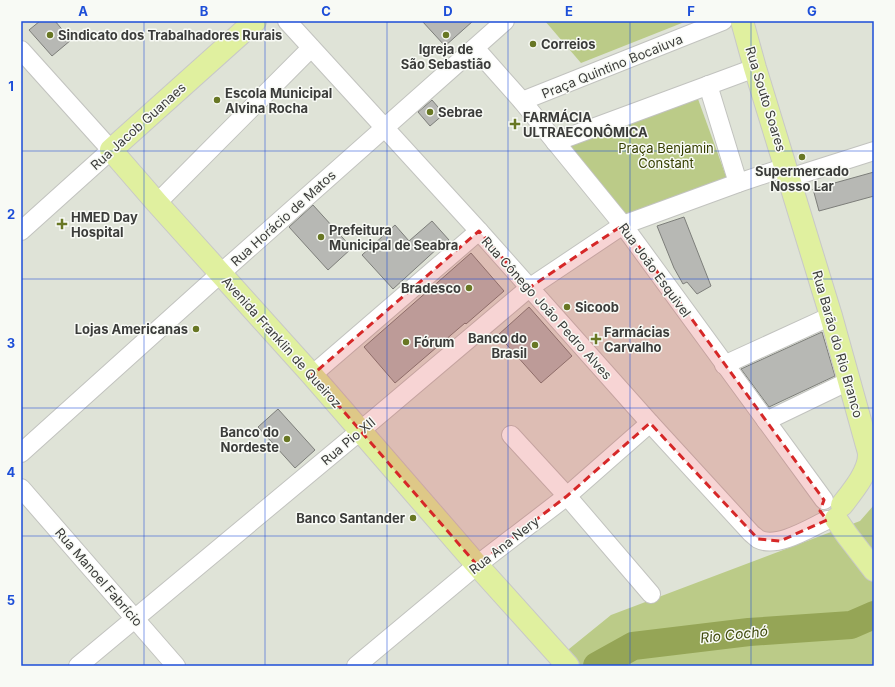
<svg xmlns="http://www.w3.org/2000/svg" width="895" height="687" font-family="Inter,sans-serif">
	<rect width="100%" height="100%" fill="#ebece8"/>
	<path fill="#dfe3d7" d="M21,21H874V516L661,666H21Z"/>
	<g fill="#bbcb88">
		<path d="M545,21H687L581,63Z"/>
		<path d="M698,99L727,179L626,215L567,146Z"/>
		<path d="M874,505V666H548L611,615L860,521Z"/>
	</g>
	<g fill="none" stroke-linecap="round" stroke-linejoin="round">
		<path stroke="#95a556" stroke-width="28" d="M597,666L633,646L749,632L851,625L874,615"/>
	</g>
	<g fill="#b7b8b4" stroke="#7d7e7a">
		<path d="M40,21H55L71,40L52,56L29,30Z"/>
		<path d="M422,21H473L445,46Z"/>
		<path d="M432,100L444,114L430,126L418,112Z"/>
		<path d="M874,172V196L819,211L813,189Z"/>
		<path d="M313,205L352,248L328,270L289,227Z"/>
		<path d="M684,217L711,286L697,294L687,282L683,284L674,268L657,226Z"/>
		<path d="M432,221L449,240L440,248L439,247L393,289L362,255L395,225L409,241Z"/>
		<path d="M471,253L504,291L466,324L465,323L395,383L364,347Z"/>
		<path d="M529,307L572,356L541,383L498,335Z"/>
		<path d="M822,332L835,376L769,407L741,369Z"/>
		<path d="M278,409L315,450L295,468L258,427Z"/>
	</g>
	<g fill="none" stroke-linecap="round" stroke-linejoin="round">
		<g stroke="#c2c3bf" stroke-width="20">
			<g id="minor">
				<path d="M287,21L479,231L650,423L751,533C753,535 756,537 758,539C777,549 810,528 827,520"/>
				<path d="M475,48L522,101L623,225L824,500"/>
				<path d="M21,50L111,150L21,231"/>
				<path d="M708,85L738,183"/>
				<path d="M522,101L723,21"/>
				<path d="M555,142L755,68"/>
				<path d="M789,178L874,151"/>
				<path d="M157,203L311,48"/>
				<path d="M724,365L831,316"/>
				<path d="M312,375L479,231"/>
				<path d="M766,421L849,381"/>
				<path d="M511,435L567,496L651,594"/>
				<path d="M21,453L231,264L505,21"/>
				<path d="M21,488L176,666"/>
				<path d="M78,666L360,431L529,288L623,225L738,183L786,167"/>
				<path d="M356,666L477,565L567,496L650,423"/>
			</g>
		</g>
		<g stroke="#c8c8c8" stroke-width="24">
			<g id="major">
				<path d="M255,21L111,150L157,203L312,375L477,565L568,666"/>
				<path d="M742,21L755,68L831,316L866,442C867,446 869,451 869,455C869,472 852,492 842,505"/>
				<path d="M836,519L847,535L874,570"/>
			</g>
		</g>
		<use href="#minor" stroke="#fff" stroke-width="18"/>
		<use href="#major" stroke="#e0f09f" stroke-width="22"/>
	</g>
	<path fill="#d62828" fill-opacity="0.2" stroke="#d62828" stroke-width="3" stroke-dasharray="8 5" stroke-linejoin="round" d="M623,225L824,500L820,511L827,520L780,541L758,539L650,423L567,496L477,565L312,375L479,231L529,288Z"/>
	<path fill="none" stroke="#1d4ed8" stroke-width="1" stroke-opacity="0.55" d="M144,21V666M265,21V666M387,21V666M508,21V666M630,21V666M751,21V666M21,151H874M21,279H874M21,408H874M21,536H874"/>
	<g fill="#687724" stroke="#f8faf5" stroke-width="1.5">
		<circle cx="50" cy="35" r="4"/>
		<circle cx="446" cy="35" r="4"/>
		<circle cx="533" cy="44" r="4"/>
		<circle cx="217" cy="100" r="4"/>
		<circle cx="430" cy="112" r="4"/>
		<path d="M513 118h4v4h4v4h-4v4h-4v-4h-4v-4h4z"/>
		<circle cx="802" cy="157" r="4"/>
		<path d="M60 218h4v4h4v4h-4v4h-4v-4h-4v-4h4z"/>
		<circle cx="321" cy="237" r="4"/>
		<circle cx="469" cy="288" r="4"/>
		<circle cx="567" cy="307" r="4"/>
		<circle cx="196" cy="329" r="4"/>
		<path d="M594 333h4v4h4v4h-4v4h-4v-4h-4v-4h4z"/>
		<circle cx="406" cy="342" r="4"/>
		<circle cx="535" cy="345" r="4"/>
		<circle cx="287" cy="439" r="4"/>
		<circle cx="413" cy="518" r="4"/>
	</g>
	<g text-anchor="middle" dominant-baseline="central" stroke-width="3" stroke-linejoin="round" paint-order="stroke">
		<g font-size="13" font-weight="bold" fill="#3b3c3a" stroke="#f8faf5" text-anchor="start">
			<text x="58" y="35">Sindicato dos Trabalhadores Rurais</text>
			<text x="541" y="44">Correios</text>
			<text x="446" y="49" text-anchor="middle">Igreja de<tspan x="446" dy="15">São Sebastião</tspan></text>
			<text x="225" y="93">Escola Municipal<tspan x="225" dy="15">Alvina Rocha</tspan></text>
			<text x="438" y="112">Sebrae</text>
			<text x="523" y="117">FARMÁCIA<tspan x="523" dy="15">ULTRAECONÔMICA</tspan></text>
			<text x="802" y="171" text-anchor="middle">Supermercado<tspan x="802" dy="15">Nosso Lar</tspan></text>
			<text x="71" y="217">HMED Day<tspan x="71" dy="15">Hospital</tspan></text>
			<text x="329" y="230">Prefeitura<tspan x="329" dy="15">Municipal de Seabra</tspan></text>
			<text x="461" y="288" text-anchor="end">Bradesco</text>
			<text x="575" y="307">Sicoob</text>
			<text x="188" y="329" text-anchor="end">Lojas Americanas</text>
			<text x="604" y="332">Farmácias<tspan x="604" dy="15">Carvalho</tspan></text>
			<text x="527" y="338" text-anchor="end">Banco do<tspan x="527" dy="15">Brasil</tspan></text>
			<text x="414" y="342">Fórum</text>
			<text x="279" y="432" text-anchor="end">Banco do<tspan x="279" dy="15">Nordeste</tspan></text>
			<text x="405" y="518" text-anchor="end">Banco Santander</text>
		</g>
		<g font-size="13" fill="#3b3c3a" stroke="#f8faf5">
			<text transform="translate(612 66) rotate(-22)">Praça Quintino Bocaiuva</text>
			<text transform="translate(766 99) rotate(73)">Rua Souto Soares</text>
			<text transform="translate(138 126) rotate(-42)">Rua Jacob Guanaes</text>
			<text transform="translate(283 218) rotate(-42)">Rua Horácio de Matos</text>
			<text transform="translate(655 270) rotate(54)">Rua João Esquivel</text>
			<text transform="translate(547 308) rotate(48)">Rua Cônego João Pedro Alves</text>
			<text transform="translate(282 342) rotate(48)">Avenida Franklin de Queiroz</text>
			<text transform="translate(838 344) rotate(74)">Rua Barão do Rio Branco</text>
			<text transform="translate(348 441) rotate(-40)">Rua Pio XII</text>
			<text transform="translate(504 545) rotate(-38)">Rua Ana Nery</text>
			<text transform="translate(99 577) rotate(49)">Rua Manoel Fabrício</text>
		</g>
		<g font-size="13" fill="#353e00" stroke="#f8faf5">
			<text x="666" y="148">Praça Benjamin<tspan x="666" dy="15">Constant</tspan></text>
		</g>
		<g font-size="14" font-style="italic" fill="#414b0f" stroke="#f8faf5">
			<text transform="translate(734 634) rotate(-6)">Rio Cochó</text>
		</g>
	</g>
	<rect width="895" height="687" fill="none" stroke="#f8faf5" stroke-width="44"/>
	<rect x="22" y="22" width="851" height="643" fill="none" stroke="#1d4ed8" stroke-width="1.5"/>
	<g font-size="13" text-anchor="middle" font-weight="bold" fill="#1d4ed8">
		<text x="83" y="16">A</text>
		<text x="204" y="16">B</text>
		<text x="326" y="16">C</text>
		<text x="448" y="16">D</text>
		<text x="569" y="16">E</text>
		<text x="691" y="16">F</text>
		<text x="812" y="16">G</text>
		<text x="11" y="91">1</text>
		<text x="11" y="219">2</text>
		<text x="11" y="348">3</text>
		<text x="11" y="477">4</text>
		<text x="11" y="605">5</text>
	</g>
</svg>
